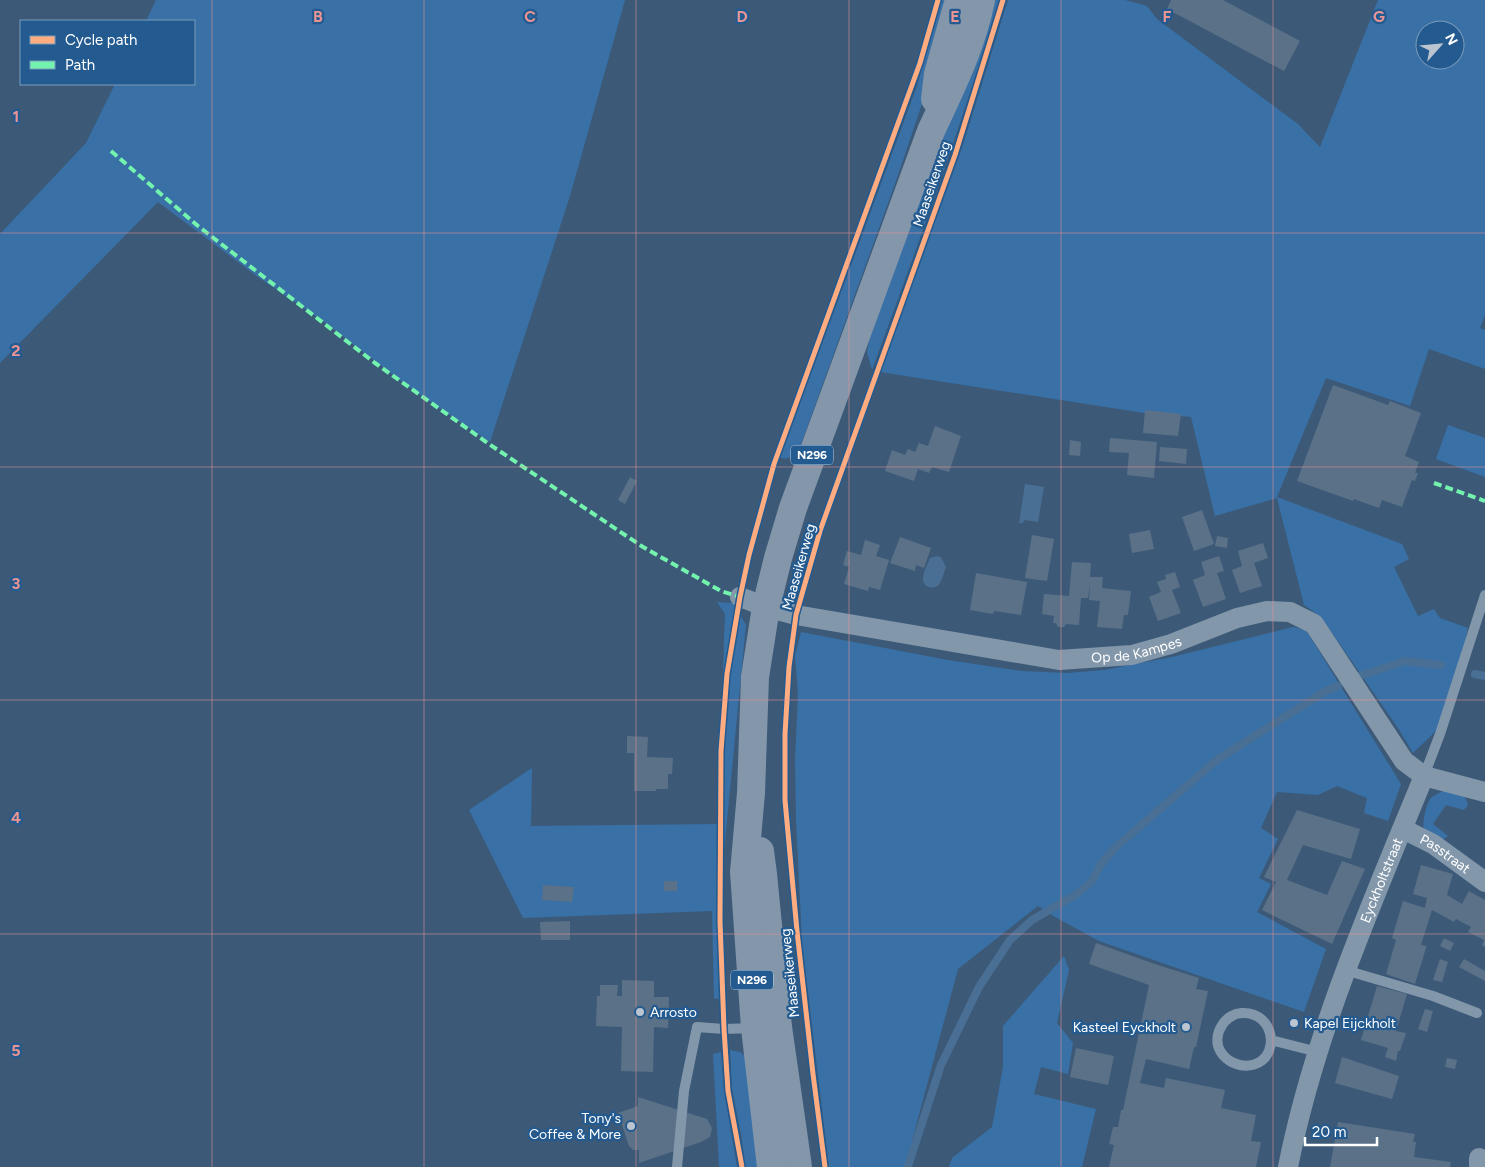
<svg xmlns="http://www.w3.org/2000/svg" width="1485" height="1167" font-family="Figtree,sans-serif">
	<rect width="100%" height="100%" fill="#3c5a78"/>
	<g fill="#3970a6" fill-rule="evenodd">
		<path d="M156,0H625L570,196L490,442L414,391L327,324L258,277L158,202L0,363V234L86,143L115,84H194V21H146Z"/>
		<path d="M942,0H952L927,89L896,181L799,450C794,457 789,459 780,458L917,86Z"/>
		<path d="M989,0H999C962,125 917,247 872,370L867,352L869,341Z"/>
		<path d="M1008,0H1125L1147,6L1157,19L1298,124L1320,147L1378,0H1485V315L1480,328L1485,330V369L1429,349L1410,406L1326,378L1277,497L1402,544L1409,559L1394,567L1418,616L1434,609L1440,618L1468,628L1464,646L1437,730L1413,753L1398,728L1321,617L1304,605L1277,498L1215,516L1191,417L1144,413L880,372L962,148ZM1425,30H1455V60H1425Z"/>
		<path d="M1448,425L1485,438V477L1436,459Z"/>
		<path d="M717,602L733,603L746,625L718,913L719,999L714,998L712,911L523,918L469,810L532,768L531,826L719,824L724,638L725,614Z"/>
		<path d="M1293,627L1306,630L1401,784L1388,821L1364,813L1367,798L1337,786L1318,795L1277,792L1261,828L1278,839L1259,878L1271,884L1257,912L1326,949L1304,1012L1099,941L1055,917L1038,906L958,969L905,1167H829L802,942L796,820L795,760L798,694L795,656L801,632L948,660L1021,671L1067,673L1104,670L1172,657Z"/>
		<path d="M1446,790C1457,793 1466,793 1468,805L1464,810L1446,805L1433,824L1448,836L1442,840L1424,830C1422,822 1426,804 1431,798C1435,794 1441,792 1446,790Z"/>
		<path d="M1064,956L1069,970L1057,1023L1073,1043L1068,1074L1041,1067L1034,1094L1096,1109L1082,1167H949L952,1158L992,1127L1003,1067V1026Z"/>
		<path d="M730,1050L740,1052L748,1059L765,1167H745L742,1140L732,1088Z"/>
		<path d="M721,1052L724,1090L737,1167H719L713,1054Z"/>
	</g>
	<g fill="#4a6f94">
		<path d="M1025,484L1044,487L1038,522L1024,520L1023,523H1019Z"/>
		<path d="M937,556L941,557L946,567C944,572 943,578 940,583C936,591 922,588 923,578C923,572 928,564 930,558Z"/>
	</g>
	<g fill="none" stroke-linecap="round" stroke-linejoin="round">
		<g stroke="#4a6f94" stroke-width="8">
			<path d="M1475,674L1485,676"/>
			<path d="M1359,676L1405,661L1441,665"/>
			<path d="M908,1166L941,1065L979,987L1010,940L1032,920L1077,894L1092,881L1101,864L1116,847L1218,759L1324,692L1338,686"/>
		</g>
	</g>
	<g fill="#5a7188">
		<path d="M1171,0H1223L1300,41L1284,71L1167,9Z"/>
		<path d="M1333,385L1388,405L1390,401L1421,413L1405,456L1419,462L1415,473H1418L1415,481L1412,480L1402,507L1382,500L1379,508L1354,499L1353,501L1297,481Z"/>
		<path d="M1145,410L1181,414L1178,436L1143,433Z"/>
		<path d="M935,426L961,436L949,472L932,467L929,473L918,469L914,481L885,471L892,450L905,455L908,449L915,452L919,443L928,446Z"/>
		<path d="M1110,438L1157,442L1154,478L1127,475L1129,453L1109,452Z"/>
		<path d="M1070,440L1081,442L1080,456L1069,455Z"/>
		<path d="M1160,447L1187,449L1186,464L1159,461Z"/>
		<path d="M630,477L637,481L625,504L618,500Z"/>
		<path d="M1202,510L1214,544L1194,551L1182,517Z"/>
		<path d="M1150,530L1154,549L1132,553L1129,534Z"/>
		<path d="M1032,535L1054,539L1047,581L1025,578Z"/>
		<path d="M1217,536L1228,538L1227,548L1215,546Z"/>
		<path d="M900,537L931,548L924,568L916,565L915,571L890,563Z"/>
		<path d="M865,540L880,545L876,556L889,560L880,590L869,587L868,591L844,584L849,567L843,565L847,551L861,555Z"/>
		<path d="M1263,543L1268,558L1254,563L1262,586L1240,593L1232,570L1242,566L1238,551Z"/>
		<path d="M1219,556L1224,571L1217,573L1226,599L1203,607L1193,580L1205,575L1201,562Z"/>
		<path d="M1072,562L1091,563L1090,577H1103L1102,588L1131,591L1128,615H1124L1122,629L1097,627L1100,601L1089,600L1090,583L1088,598H1081L1079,625L1066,624L1064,627H1058L1056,623H1053L1054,616L1042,614L1044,594L1069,596Z"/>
		<path d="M1175,572L1180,587L1172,590L1181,613L1158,621L1149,597L1161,592L1157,582L1166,579L1165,575Z"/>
		<path d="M976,573L1027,582L1021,615L994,611L993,614L970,610Z"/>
		<path d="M627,736L648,737L647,757L673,758L672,774H668V789H656V791H634V753H627Z"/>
		<path d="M1297,810L1360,829L1351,859L1303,845L1287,880L1327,895L1342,861L1365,869L1332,944L1262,910L1276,882L1264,877Z"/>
		<path d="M1421,865L1453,874L1447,895L1462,904L1469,891L1485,900V947L1482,945L1484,940L1468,932L1471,927L1456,919L1454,922L1432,910L1421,945L1426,946V948L1415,984L1386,974L1396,940L1392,938L1403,901L1425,908L1427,898L1413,894Z"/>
		<rect x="664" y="881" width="13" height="10"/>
		<path d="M543,885L574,887L572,902L542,900Z"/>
		<path d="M570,921V940H541L540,922Z"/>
		<path d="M1444,938L1454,943L1450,951L1440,946Z"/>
		<path d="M1096,943L1155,964L1199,978L1196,989L1208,991L1196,1047H1194L1189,1069L1146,1059L1140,1083L1164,1088L1166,1078L1225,1090L1221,1108L1256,1115L1251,1141L1261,1142L1256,1167H1109L1114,1145L1109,1144L1113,1127H1118L1121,1110H1123L1149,985L1089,964Z"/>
		<path d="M1440,959L1448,962L1442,982L1433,980Z"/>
		<path d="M1464,959L1485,971V981L1459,967Z"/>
		<path d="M622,980L654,981V997H669L668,1028L654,1027L653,1072L621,1071L622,1027L596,1026L597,996H600V985H618L617,996H622Z"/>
		<path d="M1377,986L1407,994L1396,1031L1406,1033L1400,1051H1398L1396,1061L1385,1057L1388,1048L1361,1040Z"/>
		<path d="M1425,1009L1433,1011L1427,1032L1418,1029Z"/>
		<path d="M1076,1048L1114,1056L1108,1085L1070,1077Z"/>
		<path d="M1342,1057L1399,1076L1392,1099L1335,1083Z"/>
		<path d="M1447,1058L1457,1060L1455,1069L1445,1067Z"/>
		<path d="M638,1097L707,1119L712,1128L710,1137L701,1142L639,1163V1150H633L629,1146L618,1113L638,1106Z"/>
		<path d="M1338,1122L1415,1134L1413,1142H1416L1414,1157L1451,1162L1450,1167H1330Z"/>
	</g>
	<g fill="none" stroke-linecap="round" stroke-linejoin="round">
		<g stroke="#8397ab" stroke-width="10">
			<path d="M1424,776L1440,734L1485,595"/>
			<path d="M1345,970L1433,996L1477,1013"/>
			<path d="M1271,1040C1270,1023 1258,1012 1241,1013C1239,1014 1236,1013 1234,1015C1226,1018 1222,1024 1219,1031C1208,1062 1256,1080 1269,1051C1270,1048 1271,1043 1271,1040L1318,1052"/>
			<path d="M677,1167L684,1091L697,1027L724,1029L755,1028"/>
		</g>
		<g stroke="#8397ab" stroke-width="20">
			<path id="s1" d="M740,597L766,607L796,615L1059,660L1132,655L1171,644L1237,618L1267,611L1290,612L1314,624L1404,761L1424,776L1485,792"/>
			<path id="s2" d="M1403,829L1433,844L1485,882"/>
			<path id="s3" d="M1288,1167C1315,1031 1372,903 1424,776"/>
			<path d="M1479,1167V1158"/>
		</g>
		<g stroke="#8396aa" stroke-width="28">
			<path d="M935,99L938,74L959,0"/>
			<path d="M760,851L763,874L778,1027L798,1167"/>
			<path d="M771,1167L755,1028L744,872L751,793L755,677L766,607L778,558L793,508L931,131C951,88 972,46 981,0"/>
		</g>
		<g stroke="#73f3ae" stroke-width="4" stroke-dasharray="8 4" stroke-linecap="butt">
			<path d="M111,151L198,226L375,363L489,444L643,547L721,591L740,597"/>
			<path d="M1434,483L1485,501"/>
		</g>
		<g stroke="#235a90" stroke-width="8">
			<g id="cycleway">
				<path d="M742,1167L728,1091L724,1029L720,921L721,751L727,674L740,597L749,555L774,464L920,63L938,0"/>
				<path d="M825,1167L813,1074L797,931L785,800V734L789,667L796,615L820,531L955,155L1003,0"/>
			</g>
		</g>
		<use href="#cycleway" stroke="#ffac80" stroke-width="5"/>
	</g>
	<path fill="none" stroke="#ea9494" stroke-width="1" stroke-opacity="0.55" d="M212,0V1167M424,0V1167M636,0V1167M849,0V1167M1061,0V1167M1273,0V1167M0,233H1485M0,467H1485M0,700H1485M0,934H1485"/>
	<g fill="#bbc5d0" stroke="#235a90" stroke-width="2">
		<circle cx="640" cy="1012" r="5"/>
		<circle cx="1294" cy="1023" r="5"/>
		<circle cx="1186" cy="1027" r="5"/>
		<circle cx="631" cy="1126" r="5"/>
	</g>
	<g text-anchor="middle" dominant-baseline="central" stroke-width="4.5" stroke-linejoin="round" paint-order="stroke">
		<g fill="#235a90" stroke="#bdcede" stroke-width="1">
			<rect x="791" y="445.5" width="42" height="19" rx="4"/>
			<rect x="731" y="970.5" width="42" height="19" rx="4"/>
		</g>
		<g font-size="12" font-weight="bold" fill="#fff">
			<text x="812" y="455">N296</text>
			<text x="752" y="980">N296</text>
		</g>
		<g font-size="14" fill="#fff" stroke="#235a90">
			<text transform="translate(932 184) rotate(-71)">Maaseikerweg</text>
			<text transform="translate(799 567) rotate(-74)">Maaseikerweg</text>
			<text stroke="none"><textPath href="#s1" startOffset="404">Op de Kampes</textPath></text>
			<text stroke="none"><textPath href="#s2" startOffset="49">Passtraat</textPath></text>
			<text stroke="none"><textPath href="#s3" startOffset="302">Eyckholtstraat</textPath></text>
			<text transform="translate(790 973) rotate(-96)">Maaseikerweg</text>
		</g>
		<g font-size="14" fill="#fff" stroke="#235a90" text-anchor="start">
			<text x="650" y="1012">Arrosto</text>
			<text x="1304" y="1023">Kapel Eijckholt</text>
			<text x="1176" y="1027" text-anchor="end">Kasteel Eyckholt</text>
			<text x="621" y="1118" text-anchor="end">Tony's<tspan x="621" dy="16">Coffee &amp; More</tspan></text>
		</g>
	</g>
	<g font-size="16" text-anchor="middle" font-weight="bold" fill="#ea9494" stroke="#235a90" stroke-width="4.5" stroke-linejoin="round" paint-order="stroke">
		<text x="318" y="22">B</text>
		<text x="530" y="22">C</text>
		<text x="742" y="22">D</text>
		<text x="955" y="22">E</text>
		<text x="1167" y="22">F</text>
		<text x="1379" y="22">G</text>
		<text x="16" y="122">1</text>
		<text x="16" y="356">2</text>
		<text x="16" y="589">3</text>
		<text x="16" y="823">4</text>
		<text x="16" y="1056">5</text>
	</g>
	<rect x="20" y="20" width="175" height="65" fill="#235a90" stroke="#7b9cbc"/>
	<rect x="30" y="36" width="25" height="8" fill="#ffac80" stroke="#7b9cbc"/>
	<text x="65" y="45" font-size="15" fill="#ffffff">Cycle path</text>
	<rect x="30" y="61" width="25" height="8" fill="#73f3ae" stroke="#7b9cbc"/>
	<text x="65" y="70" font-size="15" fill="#ffffff">Path</text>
	<g transform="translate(1440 45) rotate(63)"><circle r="24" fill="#235a90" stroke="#7b9cbc"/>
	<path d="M0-4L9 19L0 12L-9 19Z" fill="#bbc5d0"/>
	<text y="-8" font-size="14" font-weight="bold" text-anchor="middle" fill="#ffffff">N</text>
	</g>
	<path d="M1305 1137v8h72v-8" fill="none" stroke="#ffffff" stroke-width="2.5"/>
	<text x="1312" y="1137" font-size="15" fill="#ffffff" stroke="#235a90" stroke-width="4" paint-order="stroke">20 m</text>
</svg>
